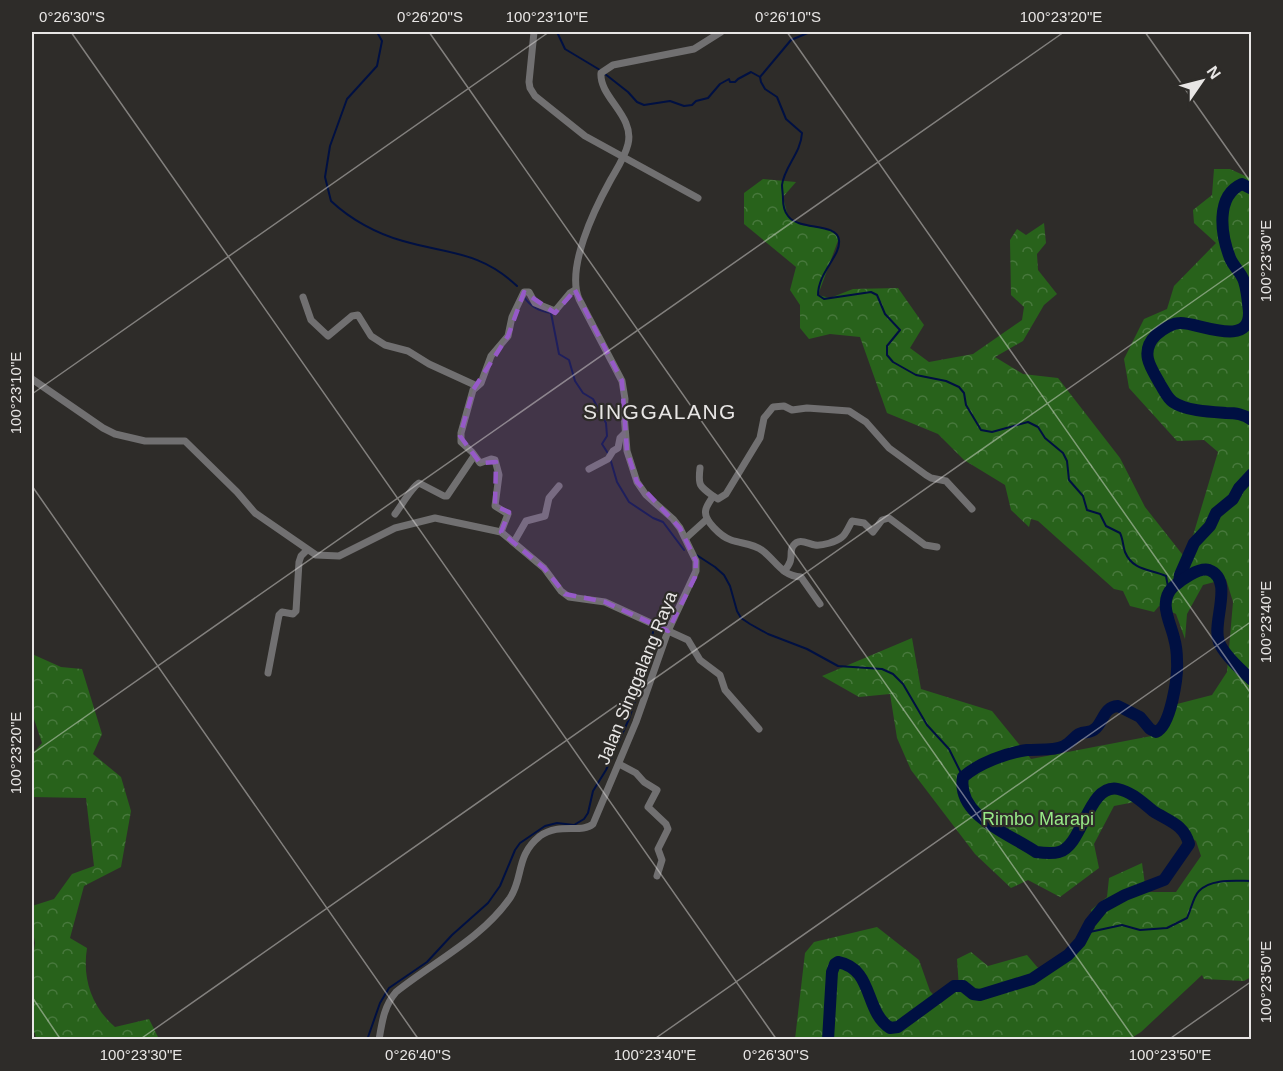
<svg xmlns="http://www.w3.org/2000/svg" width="1283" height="1071" font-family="Arial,sans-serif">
	<defs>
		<pattern id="forest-crowns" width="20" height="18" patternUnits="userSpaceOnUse" patternTransform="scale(1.5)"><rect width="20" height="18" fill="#28621b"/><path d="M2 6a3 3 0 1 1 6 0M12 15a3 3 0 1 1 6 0" fill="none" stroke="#47783c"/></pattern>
	</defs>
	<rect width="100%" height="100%" fill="#2e2c29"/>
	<g fill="url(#forest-crowns)">
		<path d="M1214,169H1230L1252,179L1251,977L1244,981L1204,979L1202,975L1141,1032L1130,1039H795L805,953L814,942L877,927L919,960L930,991L941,1003L959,988L957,959L971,952L988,966L1027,955L1038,968L1074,957L1095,928L1091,910L1107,897L1109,878L1142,863L1146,892H1176L1201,856L1196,841L1145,800L1114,806L1094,844L1099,868L1060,897L1028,880L1011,888L975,854L911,770L897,738L890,694L859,697L822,676L912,638L921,689L992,711L1031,759L1162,734L1177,704L1212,695L1227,672L1233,602L1226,579L1203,585L1187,614L1185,639L1176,614L1159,606L1154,612L1130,606L1123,591L1114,589L1038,521L1031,519L1029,527L1011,510L1005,485L964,460L938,434L887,413L860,337L830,334L809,339L800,328V305L790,290L796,267L744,224V193L763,179L796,182L783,197L788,217L801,225L832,230L839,238L818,295L830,298L853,289L898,288L924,325L910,348L929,362L973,354L1022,320L1024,307L1011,295L1010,240L1017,229L1026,235L1044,223L1046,243L1037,254L1038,270L1057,294L1044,305L1023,341L995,357L1023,374L1058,378L1120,458L1145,507L1186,559L1218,452L1204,440L1177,441L1129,388L1124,359L1144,319L1167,309L1174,286L1216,243L1194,223L1193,210L1212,195Z"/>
		<path d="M32,654L61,667L82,669L102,734L93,754L121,777L131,811L121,867L84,886L70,938L87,948C82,979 92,1007 115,1027L149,1019L159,1039H36L35,1033L32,1032V963L35,943L32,926V906L54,899L72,874L94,866L86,798L32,797V754L42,743L32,713Z"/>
	</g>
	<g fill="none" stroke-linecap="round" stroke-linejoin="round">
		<g stroke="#001042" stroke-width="2">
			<path d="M377,32L382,41L377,66L347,99L330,146L325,177L331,201C350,219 377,234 403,241C448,254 480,251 517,286"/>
			<path d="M557,32L565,49L600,70L628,92L637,102L644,105L670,101L684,106L692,105L696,101L708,98L720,84L729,79L730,82H735L738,79L751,72L760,77L761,82L765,89L777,97L786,119L802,133C801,153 784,167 782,185C782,189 783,194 783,199C783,205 784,211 788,216C799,231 837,222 839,240C841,256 818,272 818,295L824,299L871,292L877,295L885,314L900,330L887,346V355L893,362L916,375L946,381L959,387L964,393L966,405L981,430L992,432L1028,422L1038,427L1045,438L1063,453L1067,461L1069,480L1083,496L1087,510L1100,514L1106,526L1120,533C1123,539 1123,546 1125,552C1133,571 1150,569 1166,576L1169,592"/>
			<path d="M760,77L791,40L810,32"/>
			<path d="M524,297C531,307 539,311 551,313L559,354L569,360L575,381L583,393L593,399L606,423L607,436L602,444L609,455"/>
			<path d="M610,458L617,482L629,502L653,518L663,522L684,550"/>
			<path d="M695,554L715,567L724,575L730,586L737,611L741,618L750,624L768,634L807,649L838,666L882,669L893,674L903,684L927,725L949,749L963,777"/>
			<path d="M1085,933L1122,925L1140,930L1167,928L1187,918C1191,910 1193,897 1199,891C1211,878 1236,881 1252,881"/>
			<path d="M367,1040L380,1003L389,988L427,962L452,935L488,903L500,886L515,850L520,843L545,826L557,823L574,825L584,819L588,813L593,791L606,770L629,719L647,664L653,632"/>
		</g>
		<g stroke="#001042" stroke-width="12">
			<path d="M1252,189L1242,184C1215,196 1221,235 1230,258C1233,266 1241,272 1244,281C1247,290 1248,302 1249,312C1250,349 1197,322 1180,323C1171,323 1163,329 1156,335C1149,342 1146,350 1148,359C1150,368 1156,376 1160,384C1164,390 1167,398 1173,402C1186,411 1211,412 1226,413C1236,413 1243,414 1252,420"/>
			<path d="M1179,582L1180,575L1194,543L1210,526L1216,513L1233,499L1239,488L1252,474"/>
			<path d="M828,1040L832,972L835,964L838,962C874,969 864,1011 890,1028L898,1027L954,986H963L973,994L980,995L1032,979L1068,955L1080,942L1090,923L1103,907L1125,895L1164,880L1189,844C1184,824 1168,821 1153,811C1143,803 1132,792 1118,789C1088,783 1083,846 1059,852C1052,854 1043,853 1036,852C1010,834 956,816 963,777C979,763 1006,753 1027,750C1038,749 1054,751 1064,746C1070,743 1074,737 1079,734C1086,731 1090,734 1096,728C1104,720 1104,707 1118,706L1140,717L1150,729L1156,732C1171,726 1178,676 1177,661C1177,654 1176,645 1174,638C1170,621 1158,602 1173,587C1181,580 1199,567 1209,570C1235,580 1211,623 1219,642C1223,653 1243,672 1252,680"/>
		</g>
		<g stroke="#717071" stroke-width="7">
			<path d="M534,32L529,82L530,88L535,96L585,136L698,198"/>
			<path d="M303,297L311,320L328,336L352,316L358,315L371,336L385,345L408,351L429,364L477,386"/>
			<path d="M32,379L103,428L115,434L145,441H185L237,492L255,513L316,555L339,556L395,528L435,518L501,532L544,568L561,591L569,597L605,602L688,640L700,660L720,675L725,690L759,729"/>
			<path d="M700,468C698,485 699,486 713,496C711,500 707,505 706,509C702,520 722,537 731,540C742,544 753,543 763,551C776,561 782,576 801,577L820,604"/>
			<path d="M589,469L608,459L613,451L618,448L620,438L625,433"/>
			<path d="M713,496L718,499L726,494L760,438L764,418L773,407L784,406L792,410L807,408L849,411L866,422L889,448L926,475L931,478L946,481L972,509"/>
			<path d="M395,514C402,505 411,488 419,483L444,496H447L474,456"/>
			<path d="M501,532L508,514L495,506L499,475L495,460L491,459L480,463L472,452L461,442V433L473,390L481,383L491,356L508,336L512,317L524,292H529L535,303L555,311L570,293L575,290"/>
			<path d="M686,538L707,519"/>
			<path d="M514,542L526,521L545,516L549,498L559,486"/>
			<path d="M784,571C796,558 788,553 793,546C799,537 808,544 815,545C822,546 836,542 842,537C846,534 849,526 852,521L864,523L873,532L882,520L889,518L925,545L937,547"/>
			<path d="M268,673L279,615L282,612L293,614L296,611L299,562L301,556L307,550"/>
			<path d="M619,764L636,773L644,782L657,790L648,807L666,824L668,829L658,849L662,860L657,876"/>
			<path d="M379,1040C382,1022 384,1006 396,992C435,961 481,939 510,898C524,877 515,856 540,836C560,822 581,834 593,824L636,722L668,631L696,571V561L680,528L673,519L646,495L637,482L627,451L624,414L625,399L622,381L579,299C566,268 594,210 610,181C616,170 625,157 628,144C635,116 599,97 601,73L613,65L694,49L721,32"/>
		</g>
	</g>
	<path fill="#965ac8" fill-opacity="0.2" stroke="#965ac8" stroke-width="4.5" stroke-dasharray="12 8" stroke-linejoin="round" d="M575,290L622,381L627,451L637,482L680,528L696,561L695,577L668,631L605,602L565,594L544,568L501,532L509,512L495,506L496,462L480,463L460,436L473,390L508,336L524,292L555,313Z"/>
	<path fill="none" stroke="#e8e6e5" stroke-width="1.5" stroke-opacity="0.45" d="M71,32L777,1040M429,32L1135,1040M787,32L1252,695M1145,32L1252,184M32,33L34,32M32,394L549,32M32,486L419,1040M32,754L1064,32M32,997L61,1040M139,1040L1252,260M653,1040L1252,621M1168,1040L1252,981"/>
	<g text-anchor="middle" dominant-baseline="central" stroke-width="4.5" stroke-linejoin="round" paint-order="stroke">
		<g font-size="18" fill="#e8e6e5" stroke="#2e2c29">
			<text transform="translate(637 678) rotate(-68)">Jalan Singgalang Raya</text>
		</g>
		<g font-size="18" fill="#98ea87" stroke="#2e2c29">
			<text x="1038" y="819">Rimbo Marapi</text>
		</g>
		<g font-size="21" letter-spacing="1.5" fill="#e8e6e5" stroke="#2e2c29">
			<text x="660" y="411">SINGGALANG</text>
		</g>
	</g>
	<rect width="1283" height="1071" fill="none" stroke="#2e2c29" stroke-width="66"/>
	<g transform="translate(1202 81) rotate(55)" stroke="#2e2c29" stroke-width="4.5" paint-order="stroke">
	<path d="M0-4.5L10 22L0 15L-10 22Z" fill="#e8e6e5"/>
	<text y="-9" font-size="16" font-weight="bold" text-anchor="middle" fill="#e8e6e5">N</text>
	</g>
	<rect x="33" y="33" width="1217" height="1005" fill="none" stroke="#e8e6e5" stroke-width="2"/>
	<g font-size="15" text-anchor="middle" fill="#e8e6e5">
		<text x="72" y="22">0°26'30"S</text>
		<text x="430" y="22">0°26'20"S</text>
		<text x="547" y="22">100°23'10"E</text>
		<text x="788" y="22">0°26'10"S</text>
		<text x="1061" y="22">100°23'20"E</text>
		<text transform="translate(1266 261) rotate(-90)" y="5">100°23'30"E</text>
		<text transform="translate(16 393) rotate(-90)" y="5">100°23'10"E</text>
		<text transform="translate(1266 622) rotate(-90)" y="5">100°23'40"E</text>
		<text transform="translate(16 753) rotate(-90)" y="5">100°23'20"E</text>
		<text transform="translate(1266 982) rotate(-90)" y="5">100°23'50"E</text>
		<text x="141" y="1060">100°23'30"E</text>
		<text x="418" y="1060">0°26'40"S</text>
		<text x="655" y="1060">100°23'40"E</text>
		<text x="776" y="1060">0°26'30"S</text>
		<text x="1170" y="1060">100°23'50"E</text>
	</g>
</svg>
